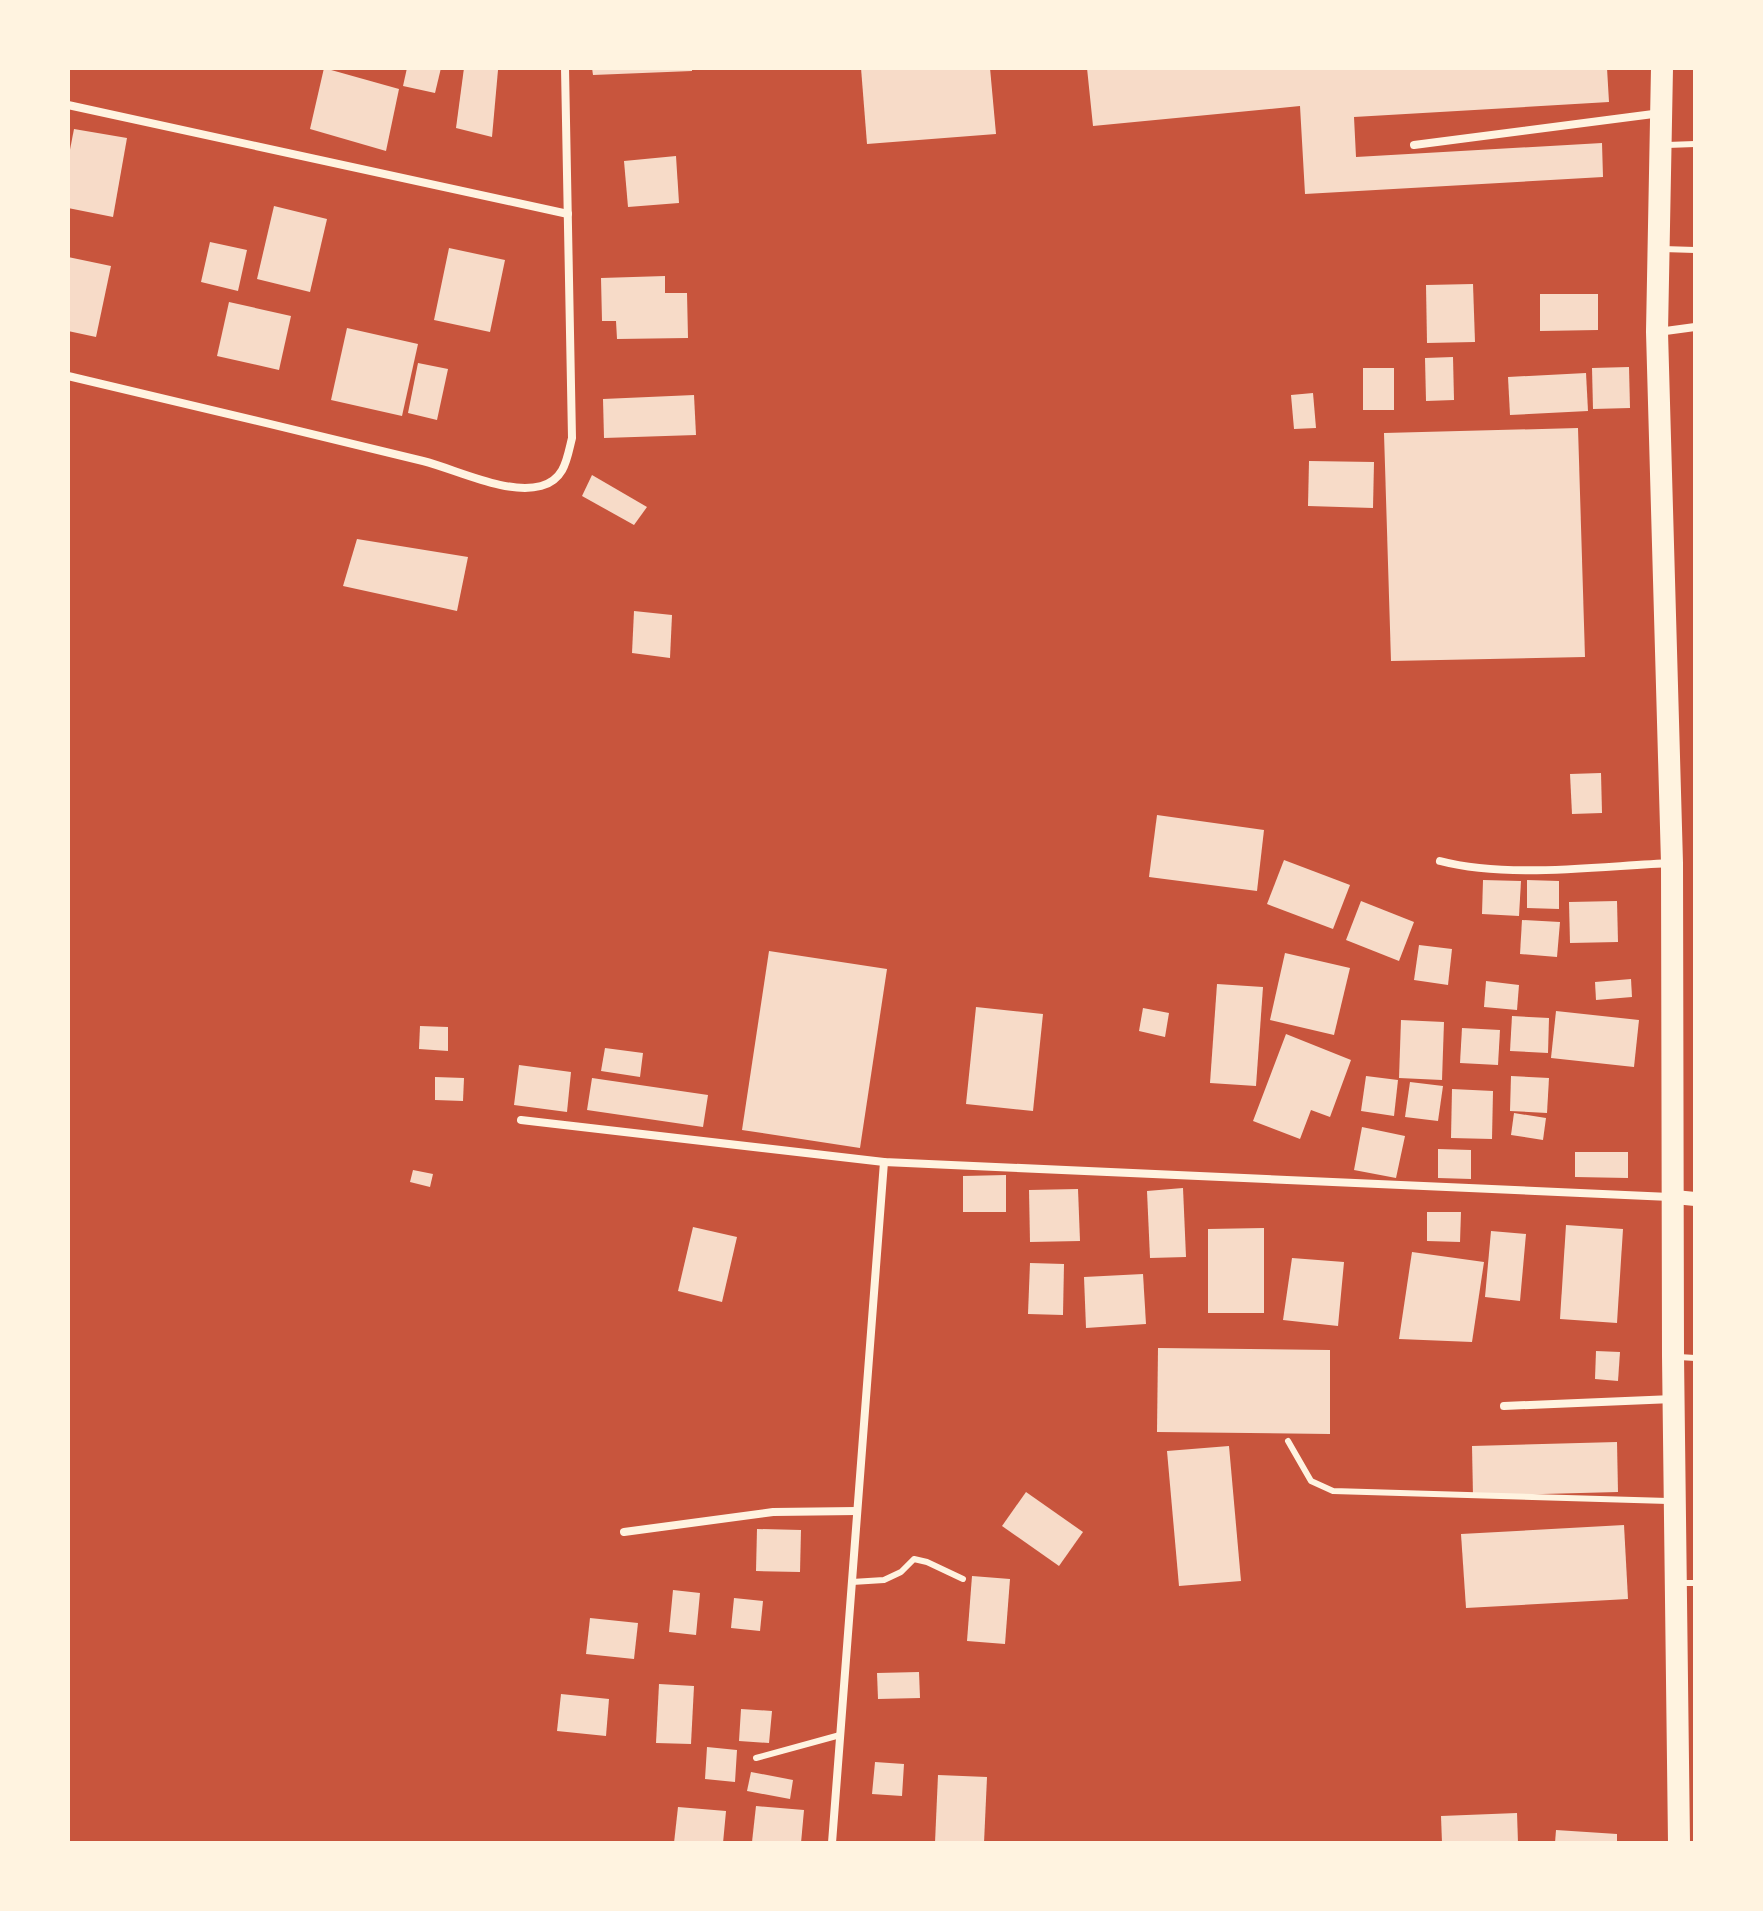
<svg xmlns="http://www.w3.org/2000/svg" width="1763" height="1911" font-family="'Nunito Sans',sans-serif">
	<rect width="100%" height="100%" fill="#c8553d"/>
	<g fill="#f7dbc8">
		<path d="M324,68L399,89L386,151L310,129Z"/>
		<path d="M407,68H441L435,93L403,86Z"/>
		<path d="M464,68L498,70L492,137L456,128Z"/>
		<path d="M592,68H692V71L593,75Z"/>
		<path d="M861,68H990L996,134L867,144Z"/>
		<path d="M1087,68H1607L1609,102L1354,117L1356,157L1602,143L1603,177L1305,194L1300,106L1093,126Z"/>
		<path d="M74,129L127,138L113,217L68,208V160Z"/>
		<path d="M676,156L679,203L628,207L624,161Z"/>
		<path d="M274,206L327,219L310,292L257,279Z"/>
		<path d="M210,242L247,250L238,291L201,282Z"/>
		<path d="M449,248L505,260L490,332L434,320Z"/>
		<path d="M68,257L111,266L96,337L68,331Z"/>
		<path d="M665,276V293H687L688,338L617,339L616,321H602L601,278Z"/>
		<path d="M1473,284L1475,342L1427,343L1426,285Z"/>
		<path d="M1540,294H1598V330L1540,331Z"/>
		<path d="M229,302L291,316L279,370L217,356Z"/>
		<path d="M347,328L418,344L402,416L331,400Z"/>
		<path d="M1453,357L1454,400L1426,401L1425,358Z"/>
		<path d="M418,363L448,369L437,420L408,413Z"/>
		<path d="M1629,367L1630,408L1593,409L1592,368Z"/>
		<rect x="1363" y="368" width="31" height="42"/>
		<path d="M1586,373L1588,411L1510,415L1508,377Z"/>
		<path d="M1313,393L1316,428L1294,429L1291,395Z"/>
		<path d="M694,395L696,435L604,438L603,399Z"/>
		<path d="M1578,428L1585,657L1391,661L1384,433Z"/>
		<path d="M1309,461L1374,462L1373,508L1308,506Z"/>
		<path d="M592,475L647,507L634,525L582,496Z"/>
		<path d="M357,539L468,557L457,611L343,586Z"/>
		<path d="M634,611L672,615L670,658L632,653Z"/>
		<path d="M1601,773L1602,813L1572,814L1570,774Z"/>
		<path d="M1157,815L1264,830L1257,891L1149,877Z"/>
		<path d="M1284,860L1350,885L1333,929L1267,904Z"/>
		<path d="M1483,880L1521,881L1519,916L1482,914Z"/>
		<path d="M1527,880L1559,881V909L1527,908Z"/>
		<path d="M1361,901L1414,922L1399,961L1346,940Z"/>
		<path d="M1617,901L1618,942L1570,943L1569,902Z"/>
		<path d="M1522,920L1560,922L1557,957L1520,954Z"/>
		<path d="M1419,945L1452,949L1448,985L1414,980Z"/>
		<path d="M769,951L887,969L860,1148L742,1130Z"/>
		<path d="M1285,953L1350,968L1334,1035L1270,1020Z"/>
		<path d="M1631,979L1632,997L1596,1000L1595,982Z"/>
		<path d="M1486,981L1519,985L1517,1010L1484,1007Z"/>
		<path d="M1217,984L1263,987L1256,1086L1210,1083Z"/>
		<path d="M976,1007L1043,1014L1033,1111L966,1104Z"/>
		<path d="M1143,1008L1169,1013L1165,1037L1139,1031Z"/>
		<path d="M1556,1011L1639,1020L1634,1067L1551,1058Z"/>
		<path d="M1512,1016L1549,1018L1548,1053L1510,1051Z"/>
		<path d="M1401,1020L1444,1022L1442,1080L1399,1078Z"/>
		<path d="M420,1026L448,1027V1051L419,1049Z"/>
		<path d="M1462,1028L1500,1030L1498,1065L1460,1063Z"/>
		<path d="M1286,1034L1351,1060L1330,1117L1311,1110L1300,1139L1253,1121Z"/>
		<path d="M605,1048L643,1053L640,1077L601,1071Z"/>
		<path d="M519,1065L571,1072L567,1112L514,1105Z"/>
		<path d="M1366,1076L1398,1080L1394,1116L1361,1111Z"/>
		<path d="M1511,1076L1549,1078L1547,1113L1510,1111Z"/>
		<path d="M435,1077L464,1078L463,1101L435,1100Z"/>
		<path d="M592,1078L708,1095L703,1127L587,1110Z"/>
		<path d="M1410,1082L1443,1086L1438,1121L1405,1117Z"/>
		<path d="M1452,1089L1493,1091L1492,1139L1451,1138Z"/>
		<path d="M1514,1113L1546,1118L1543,1140L1511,1135Z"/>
		<path d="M1362,1127L1405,1136L1396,1178L1354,1170Z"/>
		<path d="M1438,1149L1471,1150V1179L1438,1178Z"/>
		<path d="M1575,1152H1628V1178L1575,1177Z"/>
		<path d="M413,1170L433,1174L430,1187L410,1182Z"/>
		<path d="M1006,1175V1212H963V1176Z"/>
		<path d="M1183,1188L1186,1257L1150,1258L1147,1191Z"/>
		<path d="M1078,1189L1080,1241L1030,1242L1029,1190Z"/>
		<path d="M1427,1212H1461L1460,1242L1427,1241Z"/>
		<path d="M1566,1225L1623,1229L1617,1323L1560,1319Z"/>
		<path d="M693,1227L737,1237L722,1302L678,1291Z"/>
		<path d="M1264,1228V1313H1208V1229Z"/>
		<path d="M1491,1231L1526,1234L1520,1301L1485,1297Z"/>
		<path d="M1412,1252L1484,1262L1472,1342L1399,1339Z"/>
		<path d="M1292,1258L1344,1262L1338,1326L1283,1320Z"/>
		<path d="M1030,1263L1064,1264L1063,1315L1028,1314Z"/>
		<path d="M1143,1274L1146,1324L1086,1328L1084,1277Z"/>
		<path d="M1158,1348L1330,1350V1434L1157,1432Z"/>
		<path d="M1596,1351L1620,1352L1618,1381L1595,1379Z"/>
		<path d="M1617,1442L1618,1492L1473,1496L1472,1446Z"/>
		<path d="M1229,1446L1241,1581L1179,1586L1167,1451Z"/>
		<path d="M1026,1492L1083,1532L1059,1566L1002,1526Z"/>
		<path d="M1624,1525L1628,1599L1466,1608L1461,1534Z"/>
		<path d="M757,1529L801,1530L800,1572L756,1571Z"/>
		<path d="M972,1576L1010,1579L1005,1644L967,1641Z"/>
		<path d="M673,1590L700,1593L696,1635L669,1632Z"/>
		<path d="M734,1598L763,1601L760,1631L731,1628Z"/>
		<path d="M590,1618L638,1623L634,1659L586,1654Z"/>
		<path d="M919,1672L920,1698L878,1699L877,1673Z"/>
		<path d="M659,1684L694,1686L691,1744L656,1743Z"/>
		<path d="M561,1694L609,1699L606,1736L557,1731Z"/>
		<path d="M741,1709L772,1711L769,1743L739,1741Z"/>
		<path d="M707,1747L737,1750L735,1782L705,1779Z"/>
		<path d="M875,1762L904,1764L902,1796L872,1794Z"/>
		<path d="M751,1772L793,1780L790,1799L747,1791Z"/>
		<path d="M938,1775L987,1777L984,1843H935Z"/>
		<path d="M756,1806L804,1810L801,1843L752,1842Z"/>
		<path d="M678,1807L726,1811L723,1843H674Z"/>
		<path d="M1517,1813L1518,1843H1442L1441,1816Z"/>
		<path d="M1556,1830L1617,1834V1843H1555Z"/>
	</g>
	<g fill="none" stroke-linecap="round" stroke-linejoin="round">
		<g stroke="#fff3e0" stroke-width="6">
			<path d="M1667,145L1695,144"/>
			<path d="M1663,249L1695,250"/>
			<path d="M1679,1357L1695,1358"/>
			<path d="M1288,1441L1311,1481L1333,1491L1668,1501"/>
			<path d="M852,1582L884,1580L901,1572L914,1559L927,1562L963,1579"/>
			<path d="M1679,1583H1695"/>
			<path d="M756,1758L840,1735"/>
		</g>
		<g stroke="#fff3e0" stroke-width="8">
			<path d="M68,105L568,214"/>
			<path d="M1414,145L1661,113"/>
			<path d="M1658,332L1695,327"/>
			<path d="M68,376C186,404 305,432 423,461C458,470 507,495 541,486C565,480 567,458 572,438L565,68"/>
			<path d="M1440,861C1509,879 1600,866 1672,863"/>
			<path d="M521,1120L884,1162L1670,1197"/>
			<path d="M1504,1406L1673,1399"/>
			<path d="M624,1532L773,1512L857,1511"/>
			<path d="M832,1843L884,1162"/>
		</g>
		<path stroke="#fff3e0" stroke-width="14" d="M1675,1197L1695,1199"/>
		<path stroke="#fff3e0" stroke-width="22" d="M1662,68L1657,332L1672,863L1673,1356L1679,1843"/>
	</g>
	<rect width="1763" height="1911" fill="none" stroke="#fff3e0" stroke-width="140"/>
</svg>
